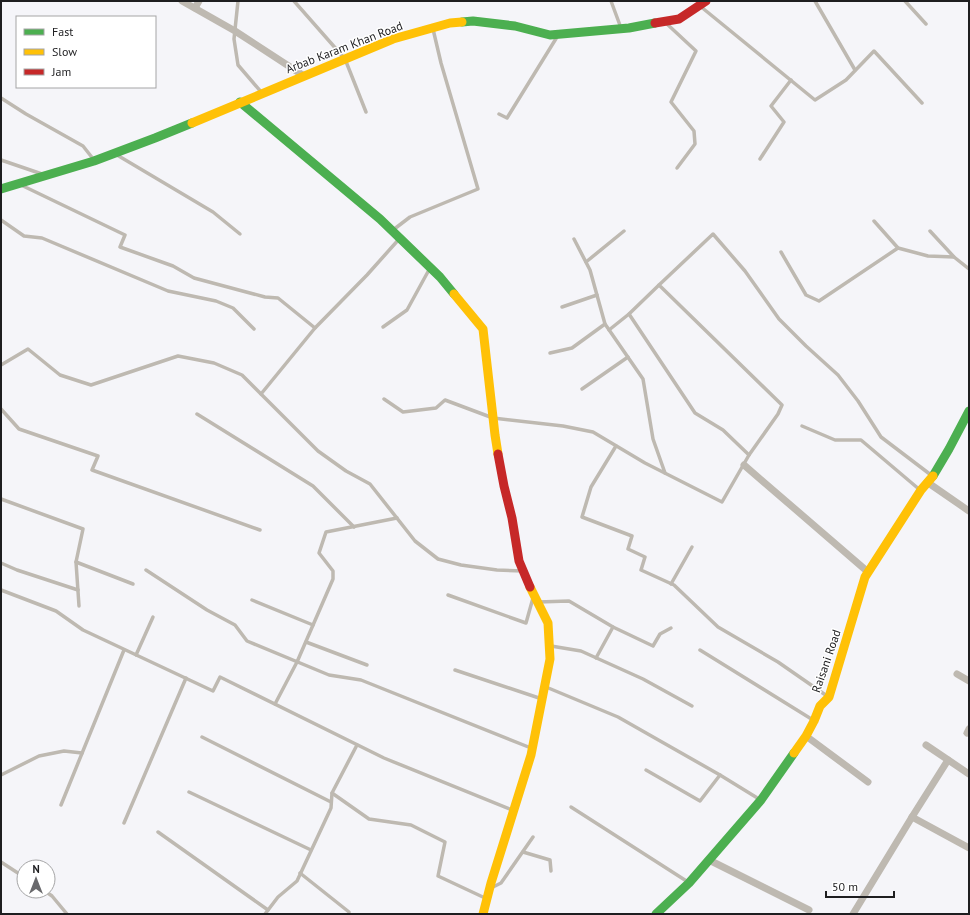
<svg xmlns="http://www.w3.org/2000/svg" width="970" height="915" font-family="'PT Sans',sans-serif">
	<rect width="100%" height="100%" fill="#f5f5f9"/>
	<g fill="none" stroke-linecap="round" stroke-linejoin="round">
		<g stroke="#beb9b1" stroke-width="3.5">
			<path d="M238,1L234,39L238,65L262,93"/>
			<path d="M294,1L345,59L366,112"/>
			<path d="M611,1L621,28"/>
			<path d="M815,1L855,70"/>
			<path d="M905,1L926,24"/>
			<path d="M700,6L815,100L846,80L874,51L922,103"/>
			<path d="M667,24L696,51L671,102L694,131L695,144L677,168"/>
			<path d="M1,98L26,114L83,146L94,160"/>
			<path d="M499,114L507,118L557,37"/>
			<path d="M117,155L213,212L240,234"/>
			<path d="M760,159L784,122L771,106L791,80"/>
			<path d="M1,160L42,174"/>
			<path d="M21,185L125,235L120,247L173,266L194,278L265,297L278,298L315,328"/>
			<path d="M1,220L24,236L42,238L168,291L216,301L233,308L254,329"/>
			<path d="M874,221L898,248L928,256L954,257"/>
			<path d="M393,230L410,217L478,189L441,63L433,29"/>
			<path d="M930,231L954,257L969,269"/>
			<path d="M574,239L590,270L605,324L643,379L653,439L665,473"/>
			<path d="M781,252L806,295L819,301L898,248"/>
			<path d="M586,262L624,231"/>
			<path d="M562,307L597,295"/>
			<path d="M629,314L695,413L723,430L749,455"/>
			<path d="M383,327L407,310L430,268"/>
			<path d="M609,330L629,314L659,285"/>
			<path d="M550,353L572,348L605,324"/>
			<path d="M1,365L28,349L60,375L91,385L178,356L214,363L242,375L318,451L346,471L370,484L415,541L438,559L461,565L497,570L523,571"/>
			<path d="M582,389L628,357"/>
			<path d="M261,394L315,328L367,275L400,238"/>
			<path d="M384,399L403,412L436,408L445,400L493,418L563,426L593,432L645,463L722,502L749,455L778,414L782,405L659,285L713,234L745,271L779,319L806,346L838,375L858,401L881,437L931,475"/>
			<path d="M1,409L19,429L98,456L92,470L260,530"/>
			<path d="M197,414L313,486L354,527"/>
			<path d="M802,426L835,440H861L920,490"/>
			<path d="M616,446L591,487L582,517L632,536L628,549L645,557L641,570L674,585L718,627L778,662L827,696"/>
			<path d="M1,499L83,529L76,562L79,606"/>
			<path d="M76,562L133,584"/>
			<path d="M1,563L17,570L78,590"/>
			<path d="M146,570L207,610L235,625L247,641L329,675L361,680L531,748"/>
			<path d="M671,584L692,547"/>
			<path d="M1,590L56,611L83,630L213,691L220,677L384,758L512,810"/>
			<path d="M448,595L526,623L533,598"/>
			<path d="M252,600L313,625"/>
			<path d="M538,602L569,601L613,627L653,646L660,634L671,628"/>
			<path d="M306,642L367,665"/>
			<path d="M551,646L581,651L643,679L692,706"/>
			<path d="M700,650L813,720"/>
			<path d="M136,655L153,617"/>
			<path d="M596,658L613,627"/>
			<path d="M455,670L542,699"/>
			<path d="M546,687L618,717L720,775L759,799"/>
			<path d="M275,704L297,662L333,579V571L319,553L326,532L397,518"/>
			<path d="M202,737L331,802"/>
			<path d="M646,770L700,801L720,775"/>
			<path d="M1,775L39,756L64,751L82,753"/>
			<path d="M189,792L311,850"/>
			<path d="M332,793L369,819L411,825L445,842L438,876L485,898"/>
			<path d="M61,805L124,650"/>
			<path d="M571,807L688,882"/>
			<path d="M124,823L186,678"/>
			<path d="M158,832L268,910"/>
			<path d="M523,852L550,860L551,871"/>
			<path d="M1,862L24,877"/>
			<path d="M300,873L349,912V914"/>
			<path d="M493,887L501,883L533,837"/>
			<path d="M45,891L52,896L67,914"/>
			<path d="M265,914L278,897L297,881L331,808L332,793L357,745"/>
		</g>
		<g stroke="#beb9b1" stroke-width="7">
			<path d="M182,1L235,31L304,76"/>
			<path d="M195,8L199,1"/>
			<path d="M744,465L868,572"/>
			<path d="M927,482L969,511"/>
			<path d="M957,674L969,681"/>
			<path d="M967,733L969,729"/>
			<path d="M806,736L868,782"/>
			<path d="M926,745L969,774"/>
			<path d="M912,817L969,848"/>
			<path d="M709,860L809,910"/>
			<path d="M853,914L912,817L948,760"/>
		</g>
		<g stroke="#4caf50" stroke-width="9">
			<path d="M462,22L473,21L515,26L550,35L629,28L655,23"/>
			<path d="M240,102L380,219L440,277L454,294"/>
			<path d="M1,189L94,161L155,138L192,123"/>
			<path d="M933,476L949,449L969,411"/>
			<path d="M656,914L689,883L761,800L794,753"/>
		</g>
		<g stroke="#ffc107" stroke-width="9">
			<path d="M192,123L393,39L450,23L462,22"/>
			<path d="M454,294L483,329L495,435L498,454"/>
			<path d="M794,753L806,736L814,721L820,706L829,697L865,577L921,490L933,476"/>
			<path d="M483,914L491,883L531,755L550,659L548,623L530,587"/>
		</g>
		<g stroke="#c62828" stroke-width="9">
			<path d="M655,23L679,19L706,1"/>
			<path d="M498,454L504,486L512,518L519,561L530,587"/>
		</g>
	</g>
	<g text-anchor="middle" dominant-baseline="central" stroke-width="3" stroke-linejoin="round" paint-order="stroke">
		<g font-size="12" fill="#1e1e20" stroke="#fff">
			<text transform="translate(344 47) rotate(-21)">Arbab Karam Khan Road</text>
			<text transform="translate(826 661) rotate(-71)">Raisani Road</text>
		</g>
	</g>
	<rect width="970" height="915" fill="none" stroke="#1e1e20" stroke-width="4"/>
	<rect x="16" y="16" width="140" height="72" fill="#ffffff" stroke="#a5a5a6"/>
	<rect x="24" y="29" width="20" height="6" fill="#4caf50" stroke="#a5a5a6"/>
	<text x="52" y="36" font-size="12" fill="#1e1e20">Fast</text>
	<rect x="24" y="49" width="20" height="6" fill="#ffc107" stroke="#a5a5a6"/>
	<text x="52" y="56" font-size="12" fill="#1e1e20">Slow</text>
	<rect x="24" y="69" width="20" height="6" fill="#c62828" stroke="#a5a5a6"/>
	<text x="52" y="76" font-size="12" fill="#1e1e20">Jam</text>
	<g transform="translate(36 879)"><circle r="19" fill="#ffffff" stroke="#a5a5a6"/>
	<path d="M0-3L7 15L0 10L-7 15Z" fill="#69696c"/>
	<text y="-6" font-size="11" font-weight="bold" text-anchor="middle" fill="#1e1e20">N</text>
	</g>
	<path d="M826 891v6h68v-6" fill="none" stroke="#1e1e20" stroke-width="2"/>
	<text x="832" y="891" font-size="12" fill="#1e1e20" stroke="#ffffff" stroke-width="3" paint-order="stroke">50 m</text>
</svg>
